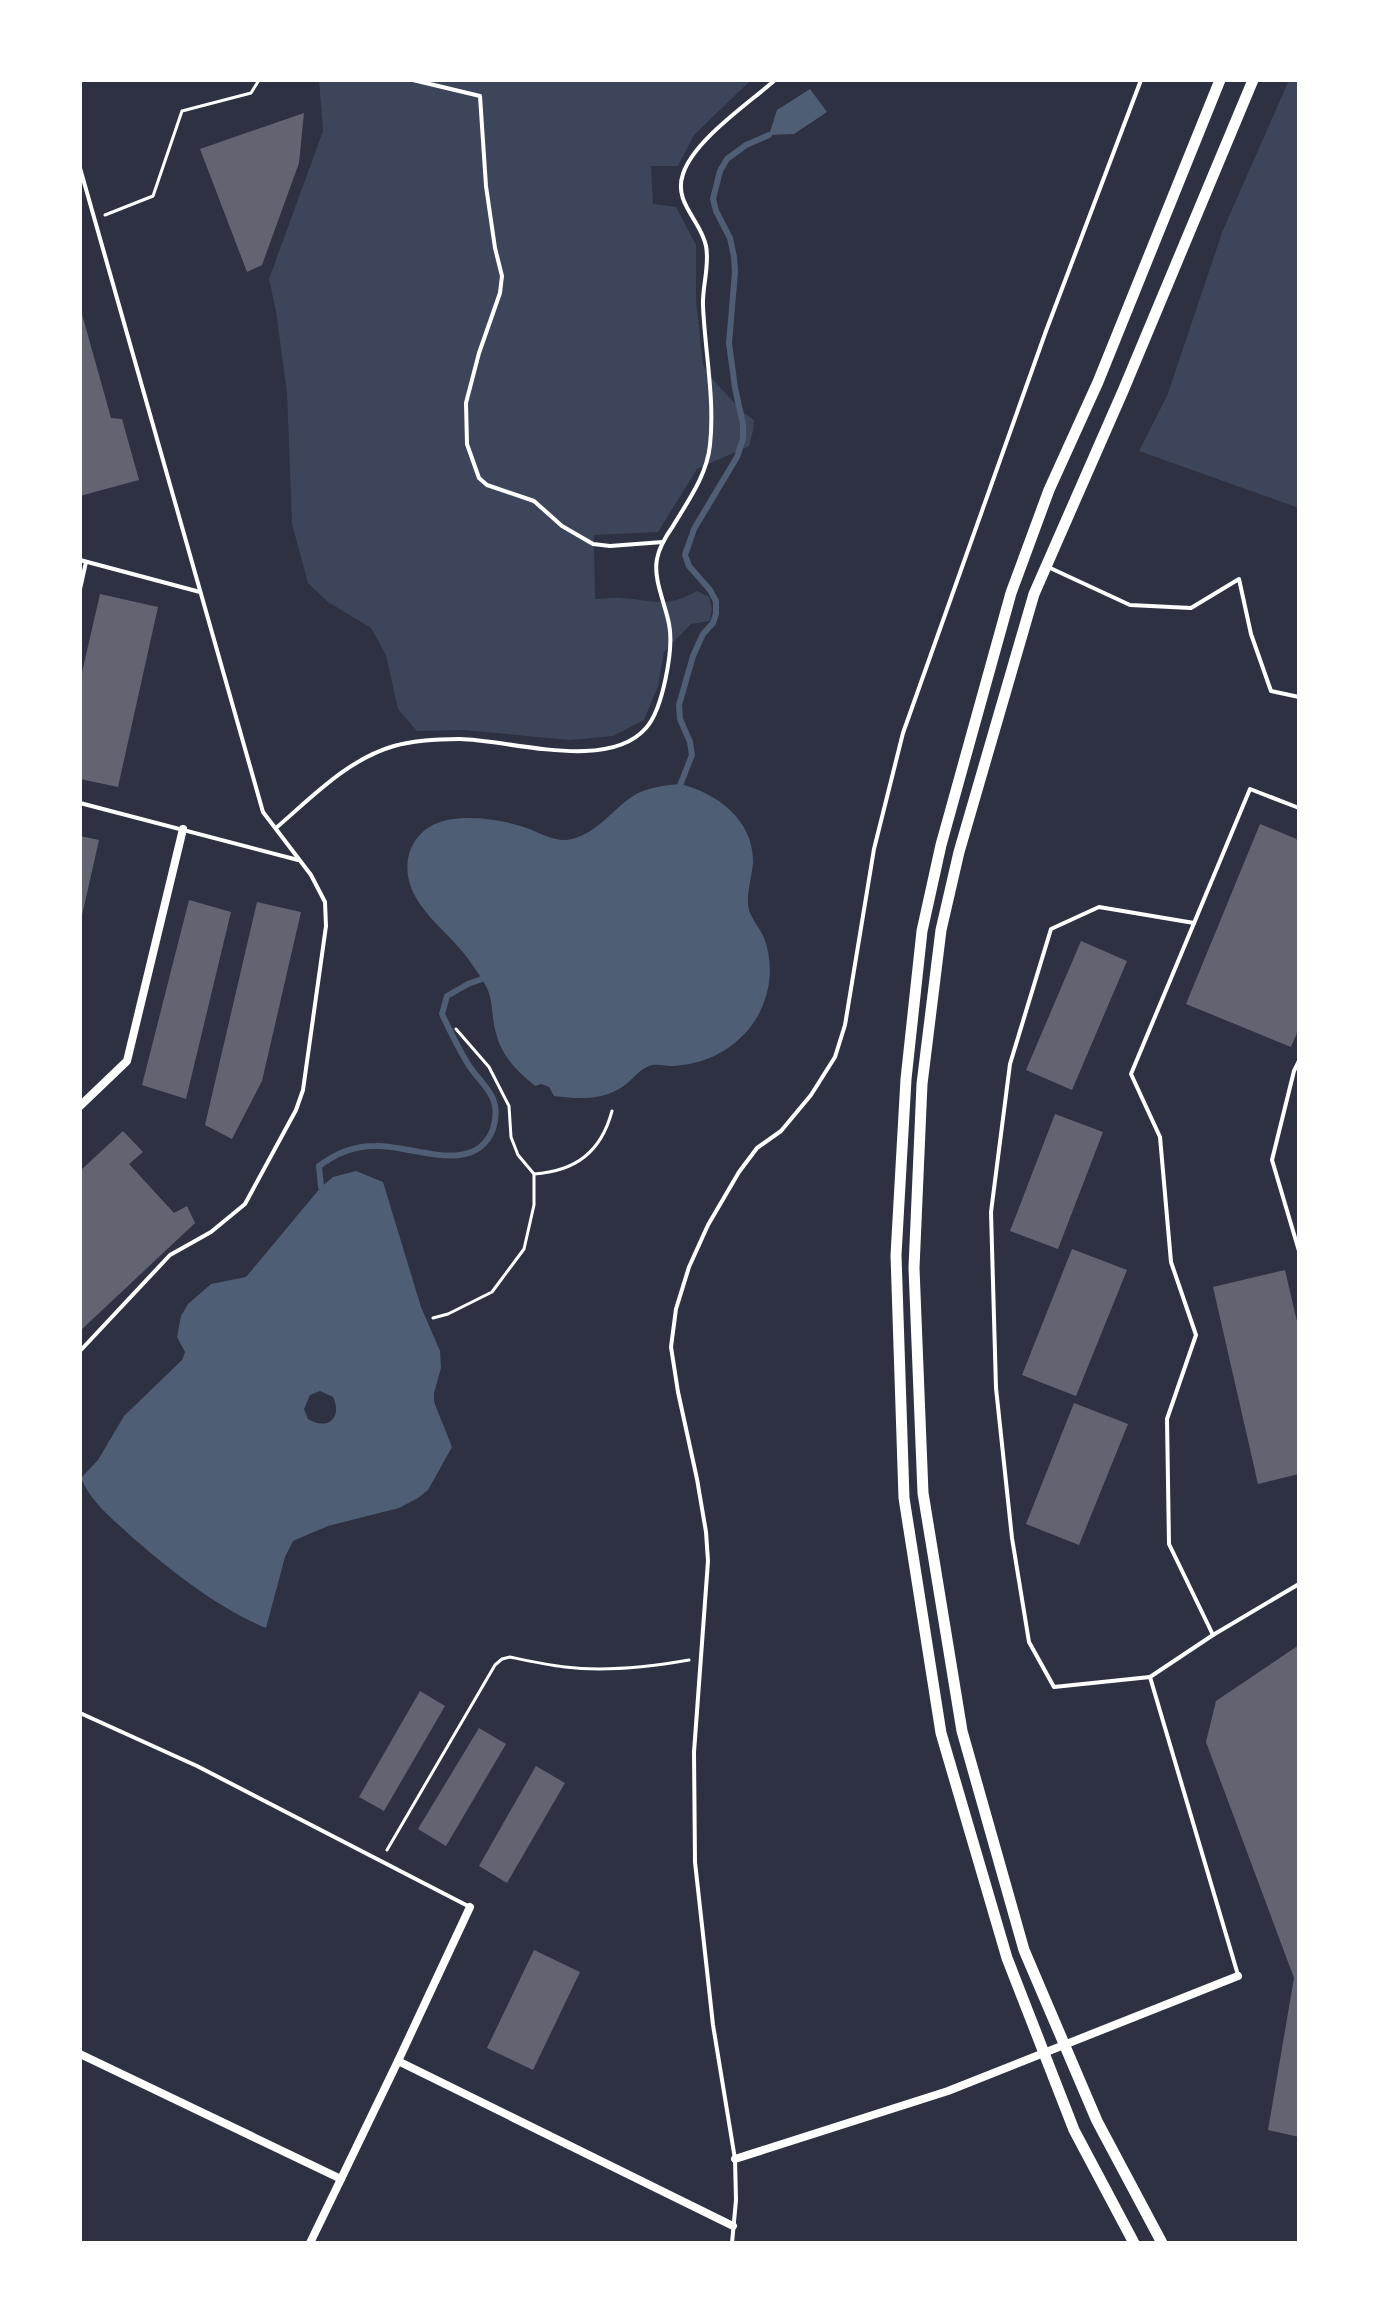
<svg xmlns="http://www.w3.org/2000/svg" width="1379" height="2323" font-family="'Playfair Display',serif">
	<rect width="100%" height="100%" fill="#2d3142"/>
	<g fill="#3c4559">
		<path d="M319,80H751L694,135L678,166H651L653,204L676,207L696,245V299L703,365L713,380L743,412L754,420L753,431L749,446L697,469L658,532L594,535L595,599C603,599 612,597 621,598C654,600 665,609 697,591L709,597L712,608L710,621L691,624L664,652L658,686L644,720L613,736L570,740L464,730L417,731L398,709L386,655L371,628L328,602L308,583L292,524L287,393L276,311L269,279L323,131Z"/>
		<path d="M1289,80H1299V508L1139,451L1167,396L1223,230Z"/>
	</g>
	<g fill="#4f5d75" fill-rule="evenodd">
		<path d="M810,89L827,112L794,134L769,135L777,110Z"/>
		<path d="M680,784C717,793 754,820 753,863C752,876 747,891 748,905C749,917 760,927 764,938C776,969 769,1005 748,1030C728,1053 703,1064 673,1066C665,1066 656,1063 649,1066C639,1070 633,1079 625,1085C604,1101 579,1099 554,1096L549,1087L541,1084L535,1086C517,1071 502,1057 496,1033C491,1017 494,1002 486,986C479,974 471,962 462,951C437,922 399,896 409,854C412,843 421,831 431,826C456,812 501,819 527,828C540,833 553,841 567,840C597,836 614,806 638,793C652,787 665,785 680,784Z"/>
		<path d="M356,1171L383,1182L421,1307L440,1351L441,1368L434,1393V1402L452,1447L428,1490L418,1498L399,1508L328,1526L293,1541L285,1557L266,1628C216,1607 174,1573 133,1538C114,1520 91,1503 81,1478L98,1460L124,1416L182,1360L185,1352L177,1337L181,1316L188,1304L211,1284L246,1277L321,1187L333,1177ZM320,1391L333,1397C343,1418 327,1431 308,1419L304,1409L310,1395Z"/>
	</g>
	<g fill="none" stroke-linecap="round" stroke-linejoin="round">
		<g stroke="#4f5d75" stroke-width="6">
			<path d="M679,788L692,755L690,742L680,719L679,705L693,656L703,634L713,623L716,614V601L710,590L689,566L685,555L694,529L737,457L743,439V424L735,388L729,343L735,272L734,257L730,238L716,211L713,199L720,171L727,159L746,145L769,135"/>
			<path d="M321,1187L319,1166C337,1153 353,1146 376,1146C413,1145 475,1177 493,1129C496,1119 497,1108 493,1099C487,1085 475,1076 468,1064C458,1048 450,1031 442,1014L447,996L468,984L482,979"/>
		</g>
	</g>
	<g fill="#626471">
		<path d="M304,113L299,163L262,265L247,272L200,149Z"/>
		<path d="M80,307L111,418L122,419L139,480L80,496Z"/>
		<path d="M100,594L158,607L118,787L80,779V681Z"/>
		<path d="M1260,824L1299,840V1028L1291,1047L1186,1004Z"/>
		<path d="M80,836L99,840L81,920H80Z"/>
		<path d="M189,900L231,912L186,1099L142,1085Z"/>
		<path d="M257,902L301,912L262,1081L232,1139L205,1125Z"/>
		<path d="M1081,941L1127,961L1072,1090L1026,1070Z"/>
		<path d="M1055,1114L1103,1132L1058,1249L1010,1231Z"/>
		<path d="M123,1131L143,1152L129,1164L174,1213L187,1206L195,1223L80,1331V1171Z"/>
		<path d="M1072,1249L1127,1270L1076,1396L1022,1375Z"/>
		<path d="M1285,1270L1299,1330V1474L1258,1484L1213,1287Z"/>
		<path d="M1074,1403L1128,1424L1079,1545L1026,1524Z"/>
		<path d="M1299,1645V2137L1268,2130L1294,1978L1206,1742L1216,1701Z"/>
		<path d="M420,1691L445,1706L384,1811L359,1797Z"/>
		<path d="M479,1728L506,1744L446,1846L418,1829Z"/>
		<path d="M536,1766L565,1783L507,1883L479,1866Z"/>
		<path d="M534,1950L580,1972L533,2070L487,2048Z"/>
	</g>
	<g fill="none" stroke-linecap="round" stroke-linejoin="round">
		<g stroke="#fff" stroke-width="3">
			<path d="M105,215L153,196L182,111L251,93L259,80"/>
			<path d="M456,1029L489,1067L509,1106L511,1137L518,1155L534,1174C576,1171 601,1152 612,1111"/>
			<path d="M433,1318L448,1314L492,1292L524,1249L534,1205V1174"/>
			<path d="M387,1850L495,1665L502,1659L510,1657C529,1661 547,1665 565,1667C606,1672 649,1667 689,1660"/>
		</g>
		<g stroke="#fff" stroke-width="4">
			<path d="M413,80L480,96L486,186L495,248L502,276L500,293L479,353L466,403L467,444L479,478L487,485L534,501L562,526L593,544L610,546L663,542"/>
			<path d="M80,168L263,812L311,875L325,902L326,926L303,1090L296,1110L245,1204L211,1232L170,1255L80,1351"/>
			<path d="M80,560L200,592"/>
			<path d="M1048,567L1130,605L1191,608L1239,579L1251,634L1271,691L1299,697"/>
			<path d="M80,589L86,562"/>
			<path d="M80,803L298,860"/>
			<path d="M276,828C311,798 348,759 394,746C415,740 438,739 460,739C510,740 608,772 646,728C663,709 674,648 669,624C665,603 653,579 657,559C659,547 666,536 673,526C688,501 707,475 710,445C715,399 705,352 703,306C702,287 710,265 706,246C701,220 673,203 683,174C694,140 748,104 775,80"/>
			<path d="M1299,1061L1294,1071L1272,1160L1299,1251"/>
			<path d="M1213,1635L1169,1544L1167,1419L1196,1335L1171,1262L1160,1137L1131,1074L1250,789L1299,808"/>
			<path d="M1150,1677L1054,1687L1029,1642L1012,1538L996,1388L991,1212L1010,1064L1051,929L1099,907L1194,923"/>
			<path d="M80,1713L197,1766L468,1906"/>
			<path d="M1238,1975L1150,1677L1213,1635L1299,1584"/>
			<path d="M732,2243L736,2200L735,2159L713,2025L695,1862L694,1752L708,1561L706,1532L697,1479L678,1392L671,1347L676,1309L689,1267L708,1225L739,1172L757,1148L781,1131L811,1095L835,1057L845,1025L874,849L903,733L1046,331L1141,80"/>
		</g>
		<g stroke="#fff" stroke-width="8">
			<path d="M80,1106L127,1061L183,829"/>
			<path d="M80,2054L341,2179L398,2061L733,2226"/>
			<path d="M398,2061L470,1907"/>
			<path d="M735,2159L948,2091L1238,1976"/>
			<path d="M310,2243L341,2179"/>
		</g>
		<g stroke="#fff" stroke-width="11">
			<path d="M1134,2243L1074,2130L1007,1958L941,1733L904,1498L896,1255L906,1079L922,931L941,845L1011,593L1049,490L1098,382L1220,80"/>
			<path d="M1162,2243L1097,2121L1024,1950L962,1731L923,1493L914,1268L922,1084L941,930L959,852L1034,594L1123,391L1253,80"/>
		</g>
	</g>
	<rect width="1379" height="2323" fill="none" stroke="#ffffff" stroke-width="164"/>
</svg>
